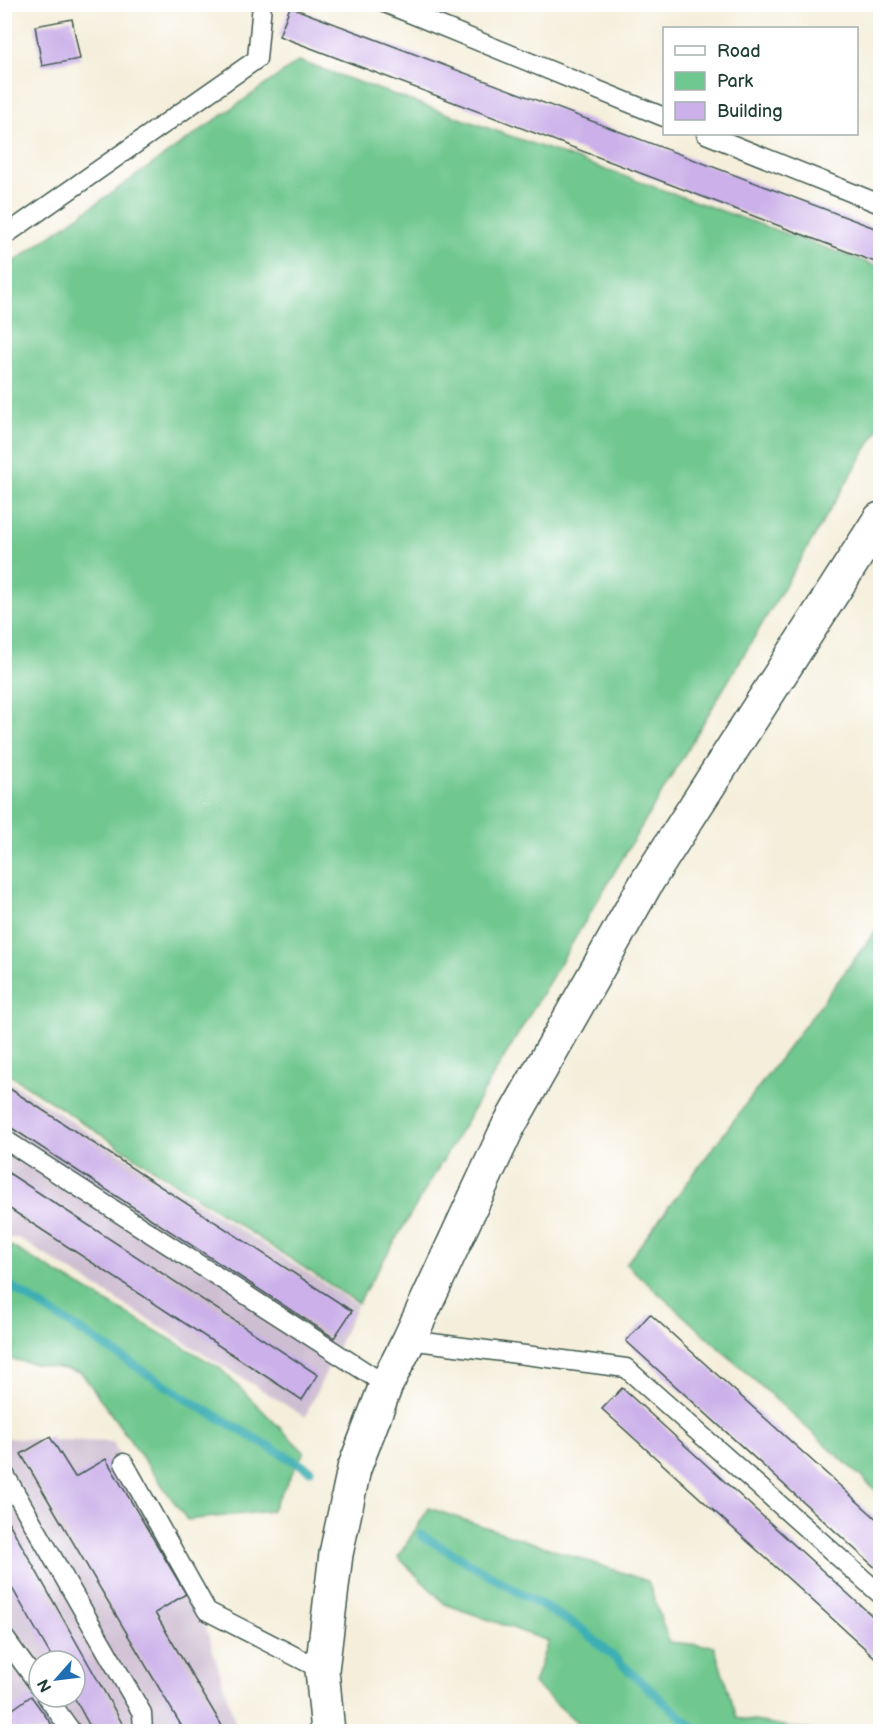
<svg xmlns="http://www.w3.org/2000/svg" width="885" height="1736" font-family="'Balsamiq Sans',sans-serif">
	<rect width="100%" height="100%" fill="#fff"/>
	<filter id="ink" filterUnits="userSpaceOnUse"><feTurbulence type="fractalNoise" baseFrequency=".0167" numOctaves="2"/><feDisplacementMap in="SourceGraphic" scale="12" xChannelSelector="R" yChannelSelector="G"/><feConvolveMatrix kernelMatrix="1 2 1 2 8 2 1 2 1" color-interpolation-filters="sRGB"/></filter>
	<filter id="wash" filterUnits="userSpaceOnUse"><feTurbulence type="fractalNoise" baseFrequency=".008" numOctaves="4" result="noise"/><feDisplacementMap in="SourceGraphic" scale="24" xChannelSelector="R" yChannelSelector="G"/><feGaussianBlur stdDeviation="1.35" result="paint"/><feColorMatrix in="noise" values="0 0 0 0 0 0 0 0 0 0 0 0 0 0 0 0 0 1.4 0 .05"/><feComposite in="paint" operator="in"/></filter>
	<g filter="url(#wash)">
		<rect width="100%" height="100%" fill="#f4eeda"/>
		<g fill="#cebed1" fill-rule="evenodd">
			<path d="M4,1078L357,1305L305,1417L18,1238H5Z"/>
			<path d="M5,1438L113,1442L206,1628L238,1731L5,1732ZM39,1661H75V1697H39Z"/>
		</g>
		<g fill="#6fc88f" stroke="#478262" stroke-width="1.5">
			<path d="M299,61L880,267V426L358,1303L4,1071L5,268Z"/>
			<path d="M880,925V1494L626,1264Z"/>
			<path d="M5,1246H11L220,1368L304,1452L271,1511L187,1520L81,1372L9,1359L4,1354Z"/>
			<path d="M429,1508L648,1581L669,1642L714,1646L737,1718L814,1731H587L534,1684L548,1641L445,1604L398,1557Z"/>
		</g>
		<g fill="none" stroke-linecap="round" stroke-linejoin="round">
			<g stroke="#3dafb4" stroke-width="9">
				<path d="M4,1282L200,1407L310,1470"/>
				<path d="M421,1535L582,1629L698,1732"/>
			</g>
		</g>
		<g id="blocks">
			<g fill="#cbb0e9">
				<path d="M290,7L880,230V264L279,36Z"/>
				<path d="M72,19L80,59L42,66L35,26Z"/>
				<path d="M4,1085L352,1311L334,1338L4,1123Z"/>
				<path d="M4,1170L318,1375L302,1400L4,1205Z"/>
				<path d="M650,1314L880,1522V1572L626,1341Z"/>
				<path d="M622,1388L880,1623V1662L602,1409Z"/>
				<path d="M50,1437L75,1477L106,1459L186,1594L155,1613L224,1729L220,1732H185L21,1454Z"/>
				<path d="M4,1514L127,1732H93L74,1697L75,1661H54L4,1574Z"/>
				<path d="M31,1696L57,1732H4V1698L13,1709Z"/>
			</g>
		</g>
	</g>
	<g filter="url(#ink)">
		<use href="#blocks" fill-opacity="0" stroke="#3f584d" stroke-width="1.5"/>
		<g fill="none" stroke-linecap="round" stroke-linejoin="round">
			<g stroke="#3f584d" stroke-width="21">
				<g id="service">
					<path d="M387,4L664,117"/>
					<path d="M706,134L880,204"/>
					<path d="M4,236L257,59L262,4"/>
					<path d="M4,1139L386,1385"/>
					<path d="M409,1340L626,1368L880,1594"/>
					<path d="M124,1463L207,1611L322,1670"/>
					<path d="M4,1473L142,1713L143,1732"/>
					<path d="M4,1637L39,1685"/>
					<path d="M47,1697L72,1732"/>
				</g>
			</g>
			<g stroke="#3f584d" stroke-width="36">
				<path id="secondary" d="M328,1732L322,1670L336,1554L354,1469L386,1385L409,1340L508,1127L648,880L880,519"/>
			</g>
			<use href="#service" stroke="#fff" stroke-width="18"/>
			<use href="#secondary" stroke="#fff" stroke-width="33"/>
		</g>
	</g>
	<rect width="885" height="1736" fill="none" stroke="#fff" stroke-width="24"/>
	<rect x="663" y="27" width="195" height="108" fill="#ffffff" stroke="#a5b1ae" stroke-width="1.5"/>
	<rect x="675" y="46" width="30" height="9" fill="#ffffff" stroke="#a5b1ae" stroke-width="1.5"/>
	<text x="717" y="57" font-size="18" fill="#1f3d34">Road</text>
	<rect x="675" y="72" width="30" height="18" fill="#6fc88f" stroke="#a5b1ae" stroke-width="1.5"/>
	<text x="717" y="87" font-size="18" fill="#1f3d34">Park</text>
	<rect x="675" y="102" width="30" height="18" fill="#cbb0e9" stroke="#a5b1ae" stroke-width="1.5"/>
	<text x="717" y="117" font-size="18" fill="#1f3d34">Building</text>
	<g transform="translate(57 1679) rotate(242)"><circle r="28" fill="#ffffff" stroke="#a5b1ae" stroke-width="1.5"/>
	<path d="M0-4.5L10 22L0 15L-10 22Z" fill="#1f6fb2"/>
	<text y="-9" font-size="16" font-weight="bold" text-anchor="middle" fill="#1f3d34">N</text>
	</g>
</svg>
